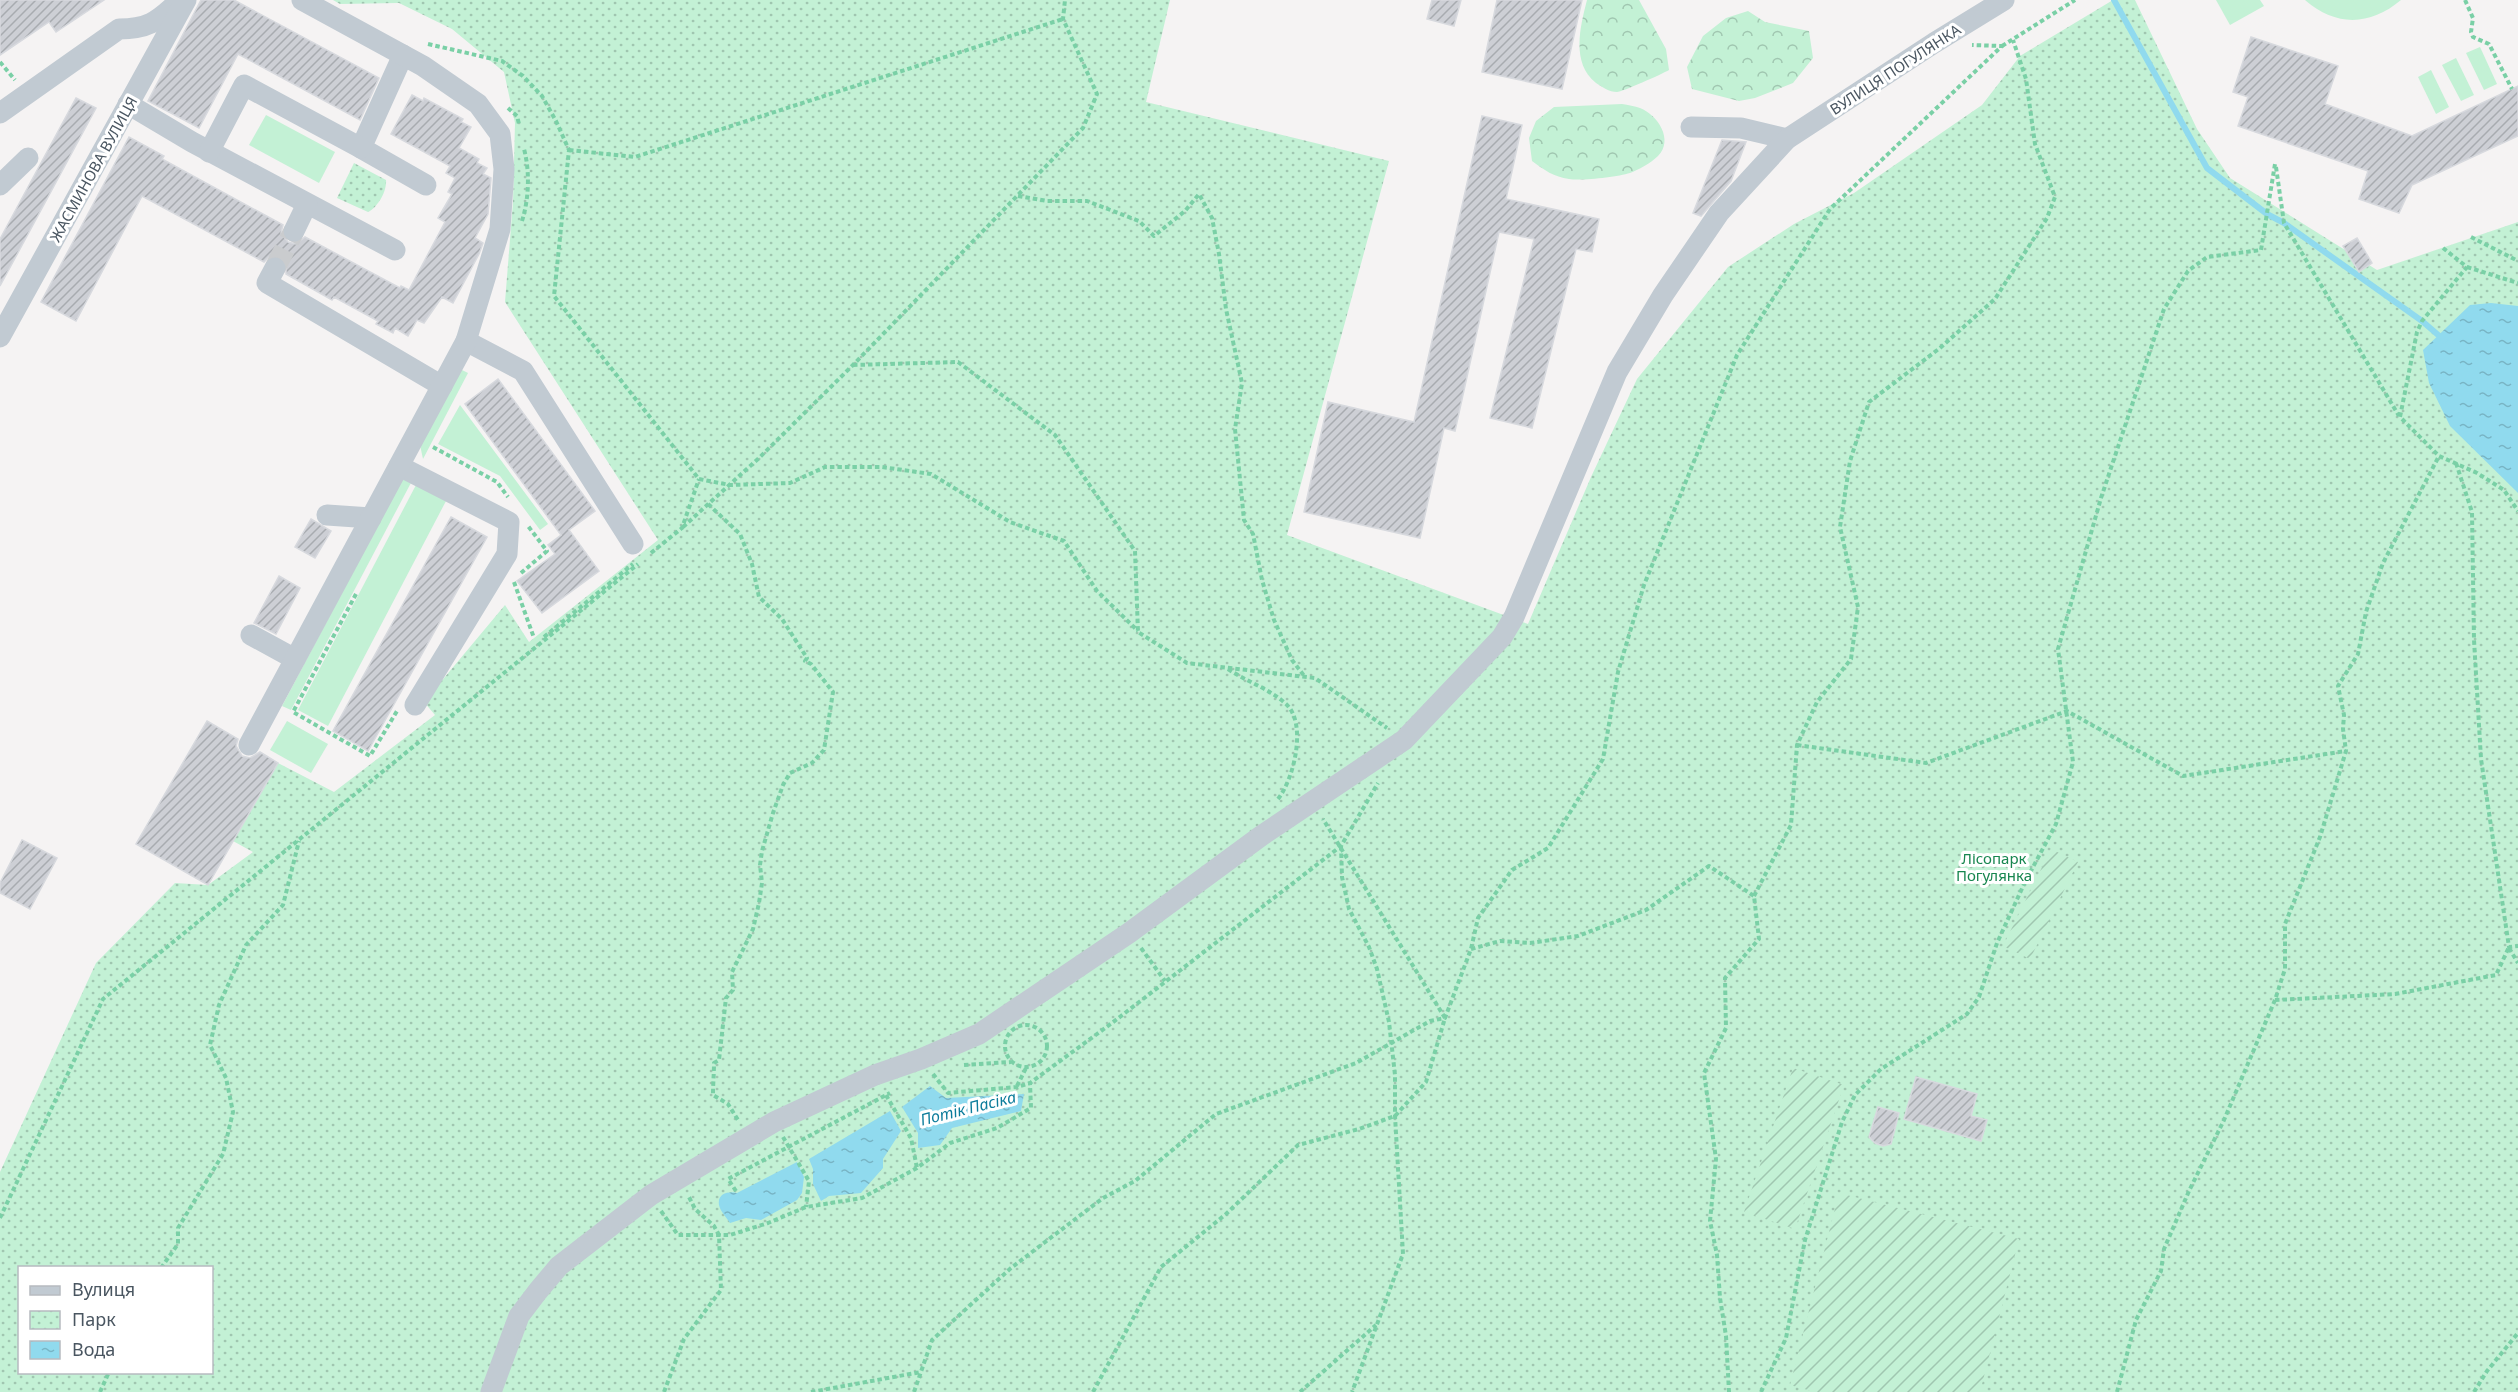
<svg xmlns="http://www.w3.org/2000/svg" width="2518" height="1392" font-family="'Noto Sans',sans-serif">
	<defs>
		<pattern id="forest-crowns" width="20" height="18" patternUnits="userSpaceOnUse" patternTransform="scale(1.5)"><rect width="20" height="18" fill="#c3f1d5"/><path d="M2 6a3 3 0 1 1 6 0M12 15a3 3 0 1 1 6 0" fill="none" stroke="#a0c6b0"/></pattern>
		<pattern id="park-dots" width="8" height="8" patternUnits="userSpaceOnUse" patternTransform="scale(1.5)"><rect width="8" height="8" fill="#c3f1d5"/><path d="M2 2h.1M6 6h.1" fill="none" stroke="#a0c6b0" stroke-width="1.8" stroke-linecap="round"/></pattern>
		<pattern id="garden-furrows" width="10" height="10" patternUnits="userSpaceOnUse" patternTransform="scale(1.5)"><rect width="10" height="10" fill="#c3f1d5"/><path d="M-1 1l2-2M0 10L10 0M9 11l2-2" fill="none" stroke="#a0c6b0"/></pattern>
		<pattern id="water-ripples" width="26" height="14" patternUnits="userSpaceOnUse" patternTransform="scale(1.5)"><rect width="26" height="14" fill="#90daee"/><path d="M2 4q2-2 4 0t4 0M15 11q2-2 4 0t4 0" fill="none" stroke="#78b4c4"/></pattern>
		<pattern id="building-hatch" width="6" height="6" patternUnits="userSpaceOnUse" patternTransform="scale(1.5)"><rect width="6" height="6" fill="#cdcfd5"/><path d="M-1 1l2-2M0 6l6-6M5 7l2-2" fill="none" stroke="#a8abb0"/></pattern>
	</defs>
	<rect width="100%" height="100%" fill="#f5f3f3"/>
	<g fill="#c3f1d5">
		<path d="M2216,0H2260L2264,6L2230,25Z"/>
		<path d="M2305,0H2401C2370,26 2336,27 2305,0Z"/>
		<path d="M2480,47L2497,84L2484,90L2466,53Z"/>
		<path d="M2456,58L2474,95L2461,101L2442,65Z"/>
		<path d="M2431,70L2449,107L2436,114L2418,77Z"/>
		<path d="M266,115L335,152L319,183L249,145Z"/>
		<path d="M460,369L468,373L423,459L420,445Z"/>
		<path d="M460,405L548,524L540,530L500,476L438,444Z"/>
		<path d="M407,478L413,479L291,710L282,706L401,481Z"/>
		<path d="M416,485L446,501L328,726L298,710Z"/>
		<path d="M287,721L328,744L311,773L270,750Z"/>
	</g>
	<g fill="url(#forest-crowns)">
		<path d="M1587,0H1639L1666,49L1669,70C1662,74 1622,92 1617,92C1609,92 1602,87 1596,83C1571,63 1580,27 1587,0Z"/>
		<path d="M1748,11L1765,22L1809,31L1813,58L1793,83L1755,98L1739,101L1692,89L1687,67L1703,36L1726,18Z"/>
		<path d="M1622,104C1628,105 1635,106 1640,108C1658,115 1674,140 1658,156C1651,163 1638,170 1630,173C1617,177 1582,181 1569,179C1554,177 1544,170 1532,161L1529,138L1536,121L1554,107Z"/>
	</g>
	<g fill="url(#park-dots)" fill-rule="evenodd">
		<path d="M333,0H1170L1146,102L1389,161L1287,535L1528,624L1591,477L1637,379L1728,267L1794,224L1854,193L1982,105L2020,56L2113,0H2135L2197,129L2230,178L2377,270L2518,222V1392H0V1172L96,963L175,883L208,885L253,852L233,841L278,763L334,792L435,715L424,702L505,605L529,642L658,540L505,302L513,202L515,123L504,72L452,29L399,3L340,4ZM20,1268H212V1372H20Z"/>
		<path d="M354,163L386,180C387,191 378,207 368,212L337,198Z"/>
	</g>
	<g fill="url(#garden-furrows)">
		<path d="M2051,849L2078,862L2030,959L2003,946Z"/>
		<path d="M1793,1068L1844,1085L1795,1229L1744,1212Z"/>
		<path d="M1839,1193L2019,1239L1980,1392H1815L1790,1385Z"/>
	</g>
	<g fill="url(#water-ripples)">
		<path d="M2491,303L2518,306V493L2450,426L2429,383L2423,350L2470,305Z"/>
		<path d="M930,1086L946,1098L1024,1094L1021,1111L952,1128L940,1145L918,1148V1133L902,1107Z"/>
		<path d="M890,1111L901,1131L883,1159V1168L861,1193L829,1196L821,1201L813,1184V1169L809,1159Z"/>
		<path d="M797,1162L804,1177L802,1193L797,1200L761,1220L746,1218L730,1223C727,1218 720,1211 719,1205C717,1193 729,1191 737,1193Z"/>
	</g>
	<g fill="none" stroke-linecap="round" stroke-linejoin="round">
		<path stroke="#90daee" stroke-width="6" d="M2114,0L2207,168L2267,214L2284,223L2422,321L2444,340"/>
	</g>
	<g fill="url(#building-hatch)" stroke="#d7d9de" stroke-width="1.5">
		<path d="M0,0H104L56,32L49,22L0,55Z"/>
		<path d="M201,0H234L379,78L360,120L238,54L199,128L148,101Z"/>
		<path d="M1432,0H1461L1454,26L1427,19Z"/>
		<path d="M1497,0H1582L1562,89L1482,72Z"/>
		<path d="M2251,37L2338,66L2325,104L2412,136L2518,86V136L2412,185L2399,213L2359,199L2368,171L2238,126L2248,97L2233,92Z"/>
		<path d="M412,95L423,101L424,98L463,119L461,122L471,127L459,148L479,159L477,163L487,168L483,174L491,178L488,214L475,238L483,243L479,254L453,303L442,297L424,323L417,320L408,336L395,328L393,333L376,324L378,321L334,297L332,300L286,274V262L280,257H269L264,262L142,196L76,321L41,302L129,137L164,156L162,159L283,225L281,233L288,242L296,244L305,237L400,288L401,286L409,290L445,222L438,218L452,194L448,192L455,178L446,173L450,166L391,134Z"/>
		<path d="M76,98L96,108L0,286V239Z"/>
		<path d="M1482,116L1522,125L1506,199L1599,219L1592,252L1576,249L1532,428L1490,418L1534,239L1499,232L1455,431L1444,428L1420,538L1304,512L1328,402L1414,422Z"/>
		<path d="M1722,140L1746,142L1731,181L1701,216L1693,213Z"/>
		<path d="M2357,238L2372,263L2359,272L2343,246Z"/>
		<path d="M498,379L595,511L569,530L599,571L542,613L517,581L555,554L548,545L561,535L465,404Z"/>
		<path d="M451,517L487,537L368,751L333,731Z"/>
		<path d="M311,519L331,531L315,558L295,547Z"/>
		<path d="M279,576L300,588L276,634L254,623Z"/>
		<path d="M207,721L238,739L236,746L242,756L250,758L260,752L278,763L208,885L136,844Z"/>
		<path d="M22,840L57,858L30,909L0,893V883Z"/>
		<path d="M1916,1077L1977,1094L1971,1116L1987,1120L1981,1141L1904,1119Z"/>
		<path d="M1878,1107L1899,1113L1891,1144L1883,1146L1875,1143L1869,1137Z"/>
	</g>
	<g fill="none" stroke-linecap="round" stroke-linejoin="round">
		<path stroke="#caccce" stroke-width="21" stroke-dasharray="21 10" stroke-linecap="butt" d="M275,268L294,231"/>
		<g stroke="#7ad0a6" stroke-width="4" stroke-dasharray="4.5 3" stroke-linecap="butt">
			<path d="M2465,0L2473,18L2471,32L2473,37L2489,44L2512,89"/>
			<path d="M428,44L502,61L523,76L542,96L556,121L569,150L554,296L699,479L730,485L790,483L825,467H882L931,474L1010,522L1064,541L1097,591L1138,631"/>
			<path d="M2002,46L2075,0"/>
			<path d="M0,62L15,80"/>
			<path d="M508,108L517,116L519,124"/>
			<path d="M569,150L635,157L1063,19"/>
			<path d="M2276,167L2284,223L2399,416"/>
			<path d="M1018,196L1047,201H1087L1139,221L1154,236L1185,211L1199,194L1212,218L1219,254L1226,309L1242,383L1235,429L1244,520L1253,534L1262,580L1274,620L1292,660L1305,677"/>
			<path d="M522,221C529,199 530,171 524,149"/>
			<path d="M2471,237L2518,261"/>
			<path d="M2443,248L2467,267L2422,321L2417,332L2400,417L2439,456L2477,473L2504,490L2518,511"/>
			<path d="M2467,267L2518,283"/>
			<path d="M853,365L958,362L1055,435L1135,551L1138,632L1187,663L1315,678L1387,728"/>
			<path d="M433,447L497,482L508,497"/>
			<path d="M2456,463L2472,512L2474,640L2481,759L2509,947L2518,946"/>
			<path d="M708,504L740,534L752,564L759,597L782,619L807,658L805,661L811,664L833,692L824,750L812,763L790,773L783,785L773,813L762,851L760,865L762,883L759,903L753,929L732,972L733,990L726,998L719,1060L714,1063C714,1074 713,1083 713,1095L728,1104L738,1120"/>
			<path d="M683,527L759,458L853,365L1083,128L1097,94L1063,19L1065,0"/>
			<path d="M651,553L682,528L699,479"/>
			<path d="M521,573L547,551L528,526"/>
			<path d="M514,582L534,638"/>
			<path d="M356,594L293,712L370,756L397,711"/>
			<path d="M544,637L633,564"/>
			<path d="M1228,669C1247,682 1268,688 1285,703C1308,722 1294,779 1278,799"/>
			<path d="M1797,745L1926,763L2067,711L2183,776L2346,751"/>
			<path d="M1341,846L1342,877L1349,909L1369,947L1377,969L1389,1022L1395,1075V1116L1403,1254L1352,1392"/>
			<path d="M1754,896L1791,825L1797,745L1817,702L1851,659L1858,607L1840,527L1850,461L1869,402L1940,348L1995,299L2047,218L2055,197L2035,144L2026,79L2013,40"/>
			<path d="M1141,948L1165,981"/>
			<path d="M2509,948L2518,963"/>
			<path d="M1471,949L1500,941L1530,943L1578,936L1646,910L1709,866L1754,896L1759,939L1725,978L1726,1028L1704,1073L1716,1159L1710,1221L1717,1255L1720,1298L1726,1336L1729,1392"/>
			<path d="M2275,1000L2395,994L2496,975L2509,947"/>
			<circle cx="1026" cy="1046" r="21"/>
			<path d="M964,1065L1011,1062"/>
			<path d="M933,1074L948,1093L1017,1087L1030,1083"/>
			<path d="M1017,1086L1026,1068"/>
			<path d="M886,1095L911,1138L917,1168"/>
			<path d="M783,1137L809,1181L806,1207"/>
			<path d="M736,1191L728,1179L890,1093"/>
			<path d="M661,1211L678,1235H730L768,1223L806,1207L862,1198L917,1168L950,1143L997,1128L1031,1108L1030,1083L1112,1023L1341,846L1378,783"/>
			<path d="M0,1218L103,999L638,564"/>
			<path d="M161,1268L178,1244V1228L223,1154L233,1112L226,1078L210,1045L219,1005L246,945L283,905L299,841"/>
			<path d="M100,1392L109,1372"/>
			<path d="M664,1392L684,1339L721,1290L719,1235L714,1226L695,1209L688,1195"/>
			<path d="M811,1392L921,1372"/>
			<path d="M914,1392L932,1340L1011,1268L1103,1198L1135,1181L1216,1114L1356,1063L1430,1021L1445,1018L1471,949L1478,918L1512,870L1548,848L1603,759L1618,672L1644,585L1737,355L1830,209L2002,46L1972,45"/>
			<path d="M1093,1392L1161,1267L1226,1214L1298,1145L1359,1129L1395,1116L1426,1082L1445,1018L1323,819"/>
			<path d="M1300,1392L1376,1325"/>
			<path d="M1761,1392L1786,1338L1805,1240L1842,1122L1855,1095L1881,1069L1967,1014L1979,997L1997,943L2025,882L2056,824L2073,762L2058,649L2101,498L2164,309L2188,271L2207,257L2261,250L2275,164"/>
			<path d="M2117,1392L2136,1320L2161,1271L2164,1249L2189,1191L2224,1120L2275,1000L2285,969V924L2320,837L2346,751L2343,729L2344,715L2338,686L2358,654L2366,612L2383,563L2439,456"/>
			<path d="M2474,1392L2487,1371L2518,1333"/>
		</g>
		<g stroke="#c1cad2" stroke-width="21">
			<path d="M403,55L361,148L426,185"/>
			<path d="M128,104L192,142L395,250"/>
			<path d="M0,113L119,29C147,29 157,22 177,3"/>
			<path d="M1691,127L1741,128L1787,139"/>
			<path d="M209,152L244,85L361,148"/>
			<path d="M0,185L28,158"/>
			<path d="M294,231L307,204"/>
			<path d="M275,268L267,283L442,386"/>
			<path d="M0,337L186,0"/>
			<path d="M466,341L523,371L633,544"/>
			<path d="M399,466L509,522L507,554L415,705"/>
			<path d="M327,515L371,518"/>
			<path d="M251,635L295,659"/>
			<path d="M249,745L466,341L500,229L504,169L500,134L478,104L423,66L302,0"/>
			<path d="M491,1392L519,1316L538,1291L559,1266L651,1195L774,1122L875,1075L921,1059L979,1034L1129,933L1261,836L1404,740L1502,637L1514,617L1617,372L1663,295L1719,213L1787,139L1934,43L2004,0"/>
		</g>
	</g>
	<g text-anchor="middle" dominant-baseline="central" stroke-width="6" stroke-linejoin="round" paint-order="stroke">
		<g font-size="15" fill="#4a5661" stroke="#fff">
			<text transform="translate(1895 69) rotate(-33)">ВУЛИЦЯ ПОГУЛЯНКА</text>
			<text transform="translate(93 169) rotate(-61)">ЖАСМИНОВА ВУЛИЦЯ</text>
		</g>
		<g font-size="15" fill="#17864f" stroke="#fff">
			<text x="1994" y="858">Лісопарк<tspan x="1994" dy="17">Погулянка</tspan></text>
		</g>
		<g font-size="16" font-style="italic" fill="#0c7c9b" stroke="#fff">
			<text transform="translate(968 1108) rotate(-14)">Потік Пасіка</text>
		</g>
	</g>
	<rect x="18" y="1266" width="195" height="108" fill="#ffffff" stroke="#b7bbc0" stroke-width="1.5"/>
	<rect x="30" y="1286" width="30" height="9" fill="#c1cad2" stroke="#b7bbc0" stroke-width="1.5"/>
	<text x="72" y="1296" font-size="18" fill="#4a5661">Вулиця</text>
	<rect x="30" y="1311" width="30" height="18" fill="url(#park-dots)" stroke="#b7bbc0" stroke-width="1.5"/>
	<text x="72" y="1326" font-size="18" fill="#4a5661">Парк</text>
	<rect x="30" y="1341" width="30" height="18" fill="url(#water-ripples)" stroke="#b7bbc0" stroke-width="1.5"/>
	<text x="72" y="1356" font-size="18" fill="#4a5661">Вода</text>
</svg>
